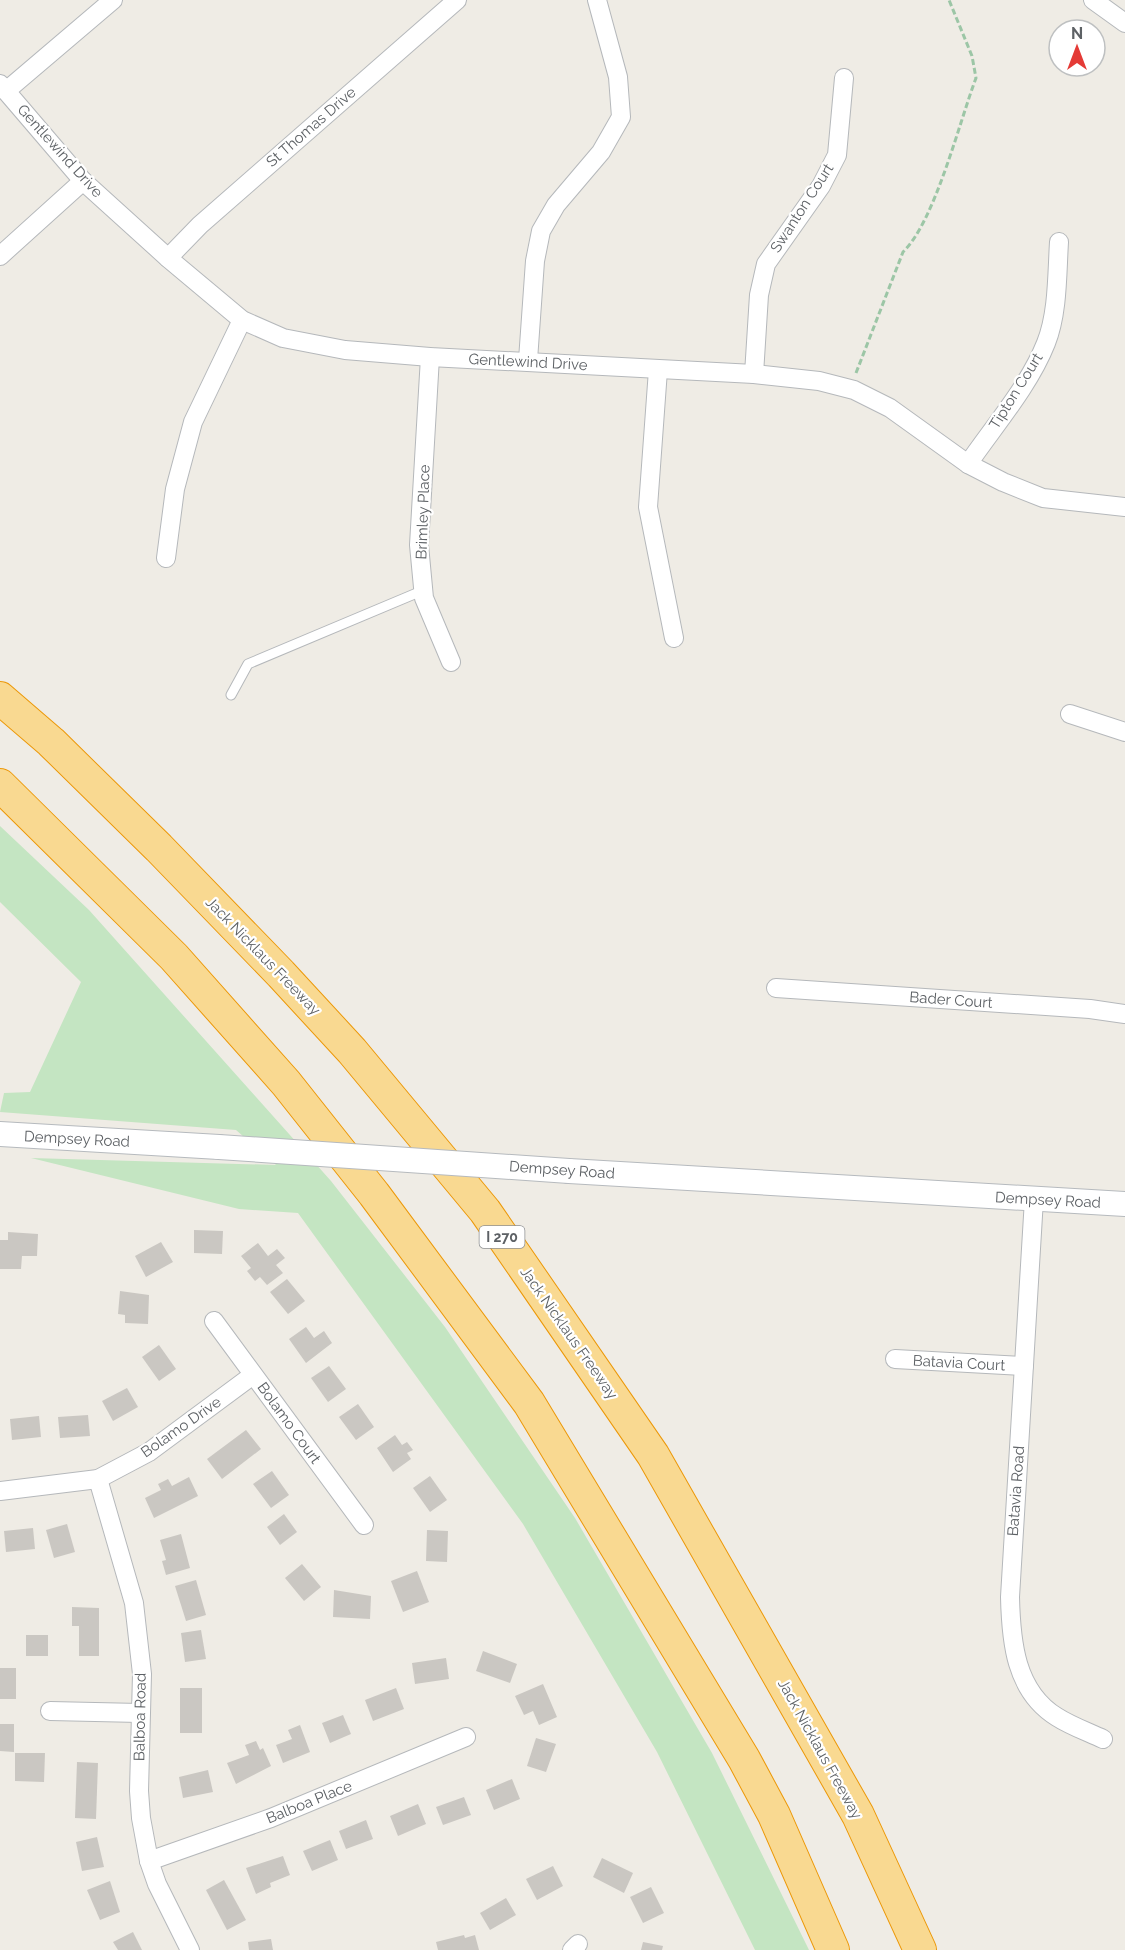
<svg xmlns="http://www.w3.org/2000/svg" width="1125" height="1950" font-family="Raleway,sans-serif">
	<rect width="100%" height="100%" fill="#efece5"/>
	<path fill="#c4e5c2" d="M0,826L89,910L331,1181L445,1327L575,1518L712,1753L809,1950H755L657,1752L523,1524L298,1213L239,1209L31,1158L276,1165L236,1130L0,1112L4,1093L30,1092L81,982L0,902Z"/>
	<g fill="#cac7c2">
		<path d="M194,1230L223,1231L222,1254L194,1253Z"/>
		<path d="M8,1232L38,1234L37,1256H22L21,1269H0V1240H8Z"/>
		<path d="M161,1242L173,1262L146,1277L135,1256Z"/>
		<path d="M258,1243L268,1256L277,1249L285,1258L276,1265L283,1273L267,1285L260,1277L255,1281L247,1271L251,1268L241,1256Z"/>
		<path d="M287,1279L305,1301L288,1314L270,1292Z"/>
		<path d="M120,1291L149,1295L148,1324L125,1323V1315L118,1314Z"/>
		<path d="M306,1327L314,1338L324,1331L332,1343L306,1363L289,1339Z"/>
		<path d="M159,1345L176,1369L159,1381L142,1357Z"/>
		<path d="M329,1366L346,1389L328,1402L311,1378Z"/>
		<path d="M127,1388L138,1407L113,1421L102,1401Z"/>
		<path d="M358,1404L374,1427L356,1440L339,1417Z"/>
		<path d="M88,1415L90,1436L60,1438L58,1417Z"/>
		<path d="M39,1416L41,1437L12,1440L10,1419Z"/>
		<path d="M246,1430L261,1449L222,1479L207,1459Z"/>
		<path d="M395,1435L402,1445L407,1442L413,1450L407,1453L411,1459L393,1472L377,1448Z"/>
		<path d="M272,1471L289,1495L271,1508L253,1484Z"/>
		<path d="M430,1476L447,1500L430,1512L413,1488Z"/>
		<path d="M189,1477L198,1496L154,1518L145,1498L161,1490L158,1484L168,1479L172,1486Z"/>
		<path d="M284,1514L297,1532L280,1545L267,1527Z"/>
		<path d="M67,1524L75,1552L54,1558L46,1530Z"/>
		<path d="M33,1528L35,1549L6,1552L4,1531Z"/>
		<path d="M427,1530L448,1531L447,1562L426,1561Z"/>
		<path d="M181,1534L190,1568L166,1575L162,1561L166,1560L160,1540Z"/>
		<path d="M302,1564L321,1587L304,1601L285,1578Z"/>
		<path d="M417,1571L429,1602L403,1612L391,1581Z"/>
		<path d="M196,1580L206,1615L186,1621L175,1586Z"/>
		<path d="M334,1590L371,1596L370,1619L333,1617Z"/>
		<path d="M72,1607L99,1608V1656H79V1626H72Z"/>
		<path d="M201,1630L206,1659L185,1662L181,1633Z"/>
		<rect x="26" y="1635" width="22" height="21"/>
		<path d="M483,1651L517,1664L510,1683L476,1671Z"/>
		<path d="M446,1658L449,1679L415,1684L412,1663Z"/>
		<rect x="0" y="1668" width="16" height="31"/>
		<path d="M543,1684L557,1717L539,1725L533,1711L524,1715L515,1696Z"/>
		<rect x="180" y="1688" width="22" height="45"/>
		<path d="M396,1688L404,1709L373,1721L365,1700Z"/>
		<path d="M343,1715L351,1734L330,1743L322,1723Z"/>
		<path d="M0,1724H14V1752L0,1751Z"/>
		<path d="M300,1725L310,1752L283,1763L276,1745L292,1739L288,1730Z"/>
		<path d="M536,1738L556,1744L546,1772L527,1766Z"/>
		<path d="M256,1741L260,1750L263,1748L271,1766L236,1784L227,1763L249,1755L245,1745Z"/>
		<path d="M15,1753H45L44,1782L15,1781Z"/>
		<path d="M77,1762L98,1763L96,1819L75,1818Z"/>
		<path d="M208,1770L213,1792L183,1798L179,1777Z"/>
		<path d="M512,1779L520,1799L494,1810L486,1790Z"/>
		<path d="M464,1797L471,1815L443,1825L436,1807Z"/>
		<path d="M418,1804L426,1824L398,1836L390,1816Z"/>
		<path d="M366,1820L373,1839L346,1849L339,1831Z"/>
		<path d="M97,1837L104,1867L82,1871L76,1842Z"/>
		<path d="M330,1840L338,1860L312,1871L303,1851Z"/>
		<path d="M283,1856L290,1875L270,1883L271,1887L256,1894L246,1868Z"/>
		<path d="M602,1858L633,1873L624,1893L593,1877Z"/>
		<path d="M553,1866L563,1886L537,1900L526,1879Z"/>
		<path d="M224,1880L246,1920L227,1930L206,1890Z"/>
		<path d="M110,1881L120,1912L100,1920L87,1890Z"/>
		<path d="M651,1887L664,1913L643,1923L630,1897Z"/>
		<path d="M506,1898L516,1915L490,1930L480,1913Z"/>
		<path d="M133,1932L142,1950H118L113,1942Z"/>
		<path d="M464,1935L465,1938L475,1935L479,1950H438L436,1942Z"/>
		<path d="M271,1939L273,1950H249L248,1942Z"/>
		<path d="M643,1942L663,1946L662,1950H641Z"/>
	</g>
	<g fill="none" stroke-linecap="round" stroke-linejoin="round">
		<g stroke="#b5b8bb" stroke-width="11">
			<path id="service" d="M231,695L248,664L424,590"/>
		</g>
		<g stroke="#b5b8bb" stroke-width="20">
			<g id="minor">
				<path d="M1093,0L1125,23"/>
				<path d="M0,84L83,181L168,258L242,320L283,338L345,350L430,357L754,374L819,381L854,390L890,408L968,464L1003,482L1043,498L1125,507"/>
				<path d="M6,91L113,0"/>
				<path d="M0,256L83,181"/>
				<path d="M168,258L200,225L457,0"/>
				<path d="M430,357L419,545L424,598L451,662"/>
				<path d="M528,360L535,261L541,231L556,205L601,152L621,117L618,77L597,0"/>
				<path d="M658,370L648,507L674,638"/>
				<path d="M754,374L759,295L766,264L821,186L837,155L844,78"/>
				<path d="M968,464C994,426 1029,386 1046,343C1058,313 1057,274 1059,242"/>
				<path d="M166,558L175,489L193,422L242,320"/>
				<path d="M1070,714L1125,732"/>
				<path d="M776,988L1090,1009L1125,1014"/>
				<path d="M1034,1199L1010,1597C1011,1641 1015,1691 1057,1717C1071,1726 1088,1732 1103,1739"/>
				<path d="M214,1321L364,1525"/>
				<path d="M895,1359L1024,1366"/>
				<path d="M98,1479L134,1603L142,1674L139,1791L141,1818L149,1861L157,1884L190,1950"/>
				<path d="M0,1491L98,1479L149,1452L253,1375"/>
				<path d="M50,1711L140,1713"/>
				<path d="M149,1861L271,1818L466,1737"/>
				<path d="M572,1950L578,1944"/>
			</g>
		</g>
		<g stroke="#b6babe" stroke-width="26">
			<g id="secondary">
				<path d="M0,1134L219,1147"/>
				<path d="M569,1171L1125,1204"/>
			</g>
		</g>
		<g stroke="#ec9808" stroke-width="34">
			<g id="motorway">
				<path d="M0,698L51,742L159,848L281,974L352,1051L485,1211L653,1455L858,1815L920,1950"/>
				<path d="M0,785L174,957L286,1083L374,1194L529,1403L744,1759L774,1815L833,1950"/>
			</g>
		</g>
		<path stroke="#9cc6a6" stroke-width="3" stroke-dasharray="6 3" stroke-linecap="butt" d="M856,373L903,252C935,221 959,123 976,78L972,56L949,0"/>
		<use href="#service" stroke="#fff" stroke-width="9"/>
		<use href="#minor" stroke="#fff" stroke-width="18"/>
		<use href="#secondary" stroke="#fff" stroke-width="24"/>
		<use href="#motorway" stroke="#f9d991" stroke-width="32"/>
		<g stroke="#b6babe" stroke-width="26" stroke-linecap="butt">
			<path id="secondary-bridge" d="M219,1147L569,1171"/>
		</g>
		<use href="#secondary-bridge" stroke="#fff" stroke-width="24"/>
	</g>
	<g text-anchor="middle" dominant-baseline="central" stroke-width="4.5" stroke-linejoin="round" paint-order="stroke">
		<rect fill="#fff" stroke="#8e9093" stroke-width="1.5" x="479.5" y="1226" width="45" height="22" rx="4.5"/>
		<g font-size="14" font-weight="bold" fill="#5d6165">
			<text x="502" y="1237">I 270</text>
		</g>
		<g font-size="15" fill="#5d6165" stroke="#fff">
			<text transform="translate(311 127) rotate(-41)">St Thomas Drive</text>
			<text transform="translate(60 151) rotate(48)">Gentlewind Drive</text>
			<text transform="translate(802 208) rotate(-57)">Swanton Court</text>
			<text transform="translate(528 362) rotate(3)">Gentlewind Drive</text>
			<text transform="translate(1016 391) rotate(-58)">Tipton Court</text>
			<text transform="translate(423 512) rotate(-88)">Brimley Place</text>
			<text transform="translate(263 956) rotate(46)">Jack Nicklaus Freeway</text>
			<text transform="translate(951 1000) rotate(4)">Bader Court</text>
			<text transform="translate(77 1139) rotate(3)">Dempsey Road</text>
			<text transform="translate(562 1170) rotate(4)">Dempsey Road</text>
			<text transform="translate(1048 1200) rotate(3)">Dempsey Road</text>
			<text transform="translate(569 1333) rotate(55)">Jack Nicklaus Freeway</text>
			<text transform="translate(959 1363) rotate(3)">Batavia Court</text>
			<text transform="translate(289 1423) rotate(54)">Bolamo Court</text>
			<text transform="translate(181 1427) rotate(-35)">Bolamo Drive</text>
			<text transform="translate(1016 1491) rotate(-86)">Batavia Road</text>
			<text transform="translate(140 1717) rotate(-89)">Balboa Road</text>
			<text transform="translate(820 1749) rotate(61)">Jack Nicklaus Freeway</text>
			<text transform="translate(309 1802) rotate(-22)">Balboa Place</text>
		</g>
	</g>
	<g transform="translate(1077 48)"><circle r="28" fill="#ffffff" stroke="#bec0c1" stroke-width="1.5"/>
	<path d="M0-4.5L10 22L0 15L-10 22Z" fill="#e43a36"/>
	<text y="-9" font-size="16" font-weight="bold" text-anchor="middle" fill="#5d6165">N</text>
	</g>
</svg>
